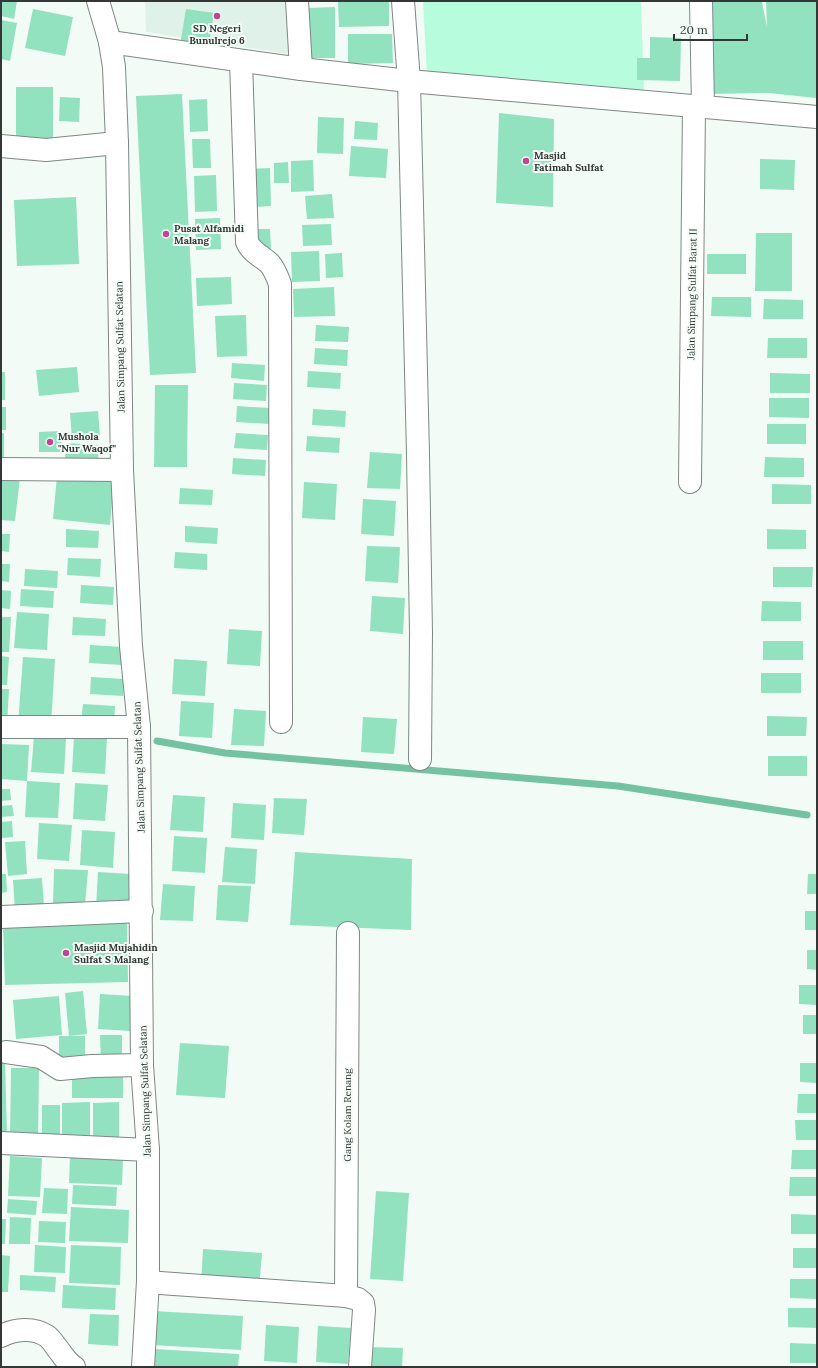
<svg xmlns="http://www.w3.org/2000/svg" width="818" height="1368" font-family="Lora,serif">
	<rect width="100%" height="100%" fill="#f2fbf6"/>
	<path fill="#e0f1e9" d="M145,1H287L289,54L146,32Z"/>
	<path fill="#b6fcdd" d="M423,1H641L644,93L427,73Z"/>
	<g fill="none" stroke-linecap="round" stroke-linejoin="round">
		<path stroke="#73c2a1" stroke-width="7" d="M157,741L225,753L618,786L807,815"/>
	</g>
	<g fill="#92e2c0">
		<path d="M1,1H17L14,19L1,16Z"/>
		<path d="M338,1H389V26L339,27Z"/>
		<path d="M709,1L762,2L767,27L766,1H816V98L769,93L709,94Z"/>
		<path d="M335,7V58H307V8Z"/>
		<path d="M33,9L73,17L65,56L25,48Z"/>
		<path d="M186,9L214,13L208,49L180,45Z"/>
		<path d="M1,20L17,23L10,61L1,59Z"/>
		<path d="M348,34H392L393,63L348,64Z"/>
		<path d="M650,37L681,38L680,81L637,80V58H650Z"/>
		<rect x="16" y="87" width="37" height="54"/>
		<path d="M182,94L196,373L150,375L136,96Z"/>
		<path d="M60,97L80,98L79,122L59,121Z"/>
		<path d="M207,99L208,131L190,132L189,100Z"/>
		<path d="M499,113L554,119L553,207L496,203Z"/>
		<path d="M318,117L344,118L343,154L317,153Z"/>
		<path d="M355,121L378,123L377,140L354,139Z"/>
		<path d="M192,139H210L211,168H193Z"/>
		<path d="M351,146L388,149L386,178L349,176Z"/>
		<path d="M760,159L795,160L794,190L760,189Z"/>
		<path d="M313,160L314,191L291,192V161Z"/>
		<path d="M288,162L289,183H274V163Z"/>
		<path d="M270,168L271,206L252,207L251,169Z"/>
		<path d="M216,175L217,211L195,212L194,176Z"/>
		<path d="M332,194L334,218L307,219L305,196Z"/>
		<path d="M76,197L79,264L17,266L14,200Z"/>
		<path d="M220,218L221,249L196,250L195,219Z"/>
		<path d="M331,224L332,245L303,246L302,225Z"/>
		<path d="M254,229H270L271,249H254Z"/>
		<path d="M756,233H792V291H755Z"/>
		<path d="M319,251L320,281L292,282L291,252Z"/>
		<path d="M342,253L343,277L326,278L325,254Z"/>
		<rect x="707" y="254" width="39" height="20"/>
		<path d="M231,277L232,304L197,306L196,278Z"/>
		<path d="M334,287L335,316L294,317L293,289Z"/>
		<path d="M712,297H751V317L711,316Z"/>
		<path d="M764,299L803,300V319H763Z"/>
		<path d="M246,315L247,356L217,357L215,316Z"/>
		<path d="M316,325L349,327L348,342L315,341Z"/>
		<path d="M768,338H807V358H767Z"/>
		<path d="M315,348L348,350L347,366L314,364Z"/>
		<path d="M232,363L265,365L264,381L231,378Z"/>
		<path d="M77,367L79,392L39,396L36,370Z"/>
		<path d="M308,371L341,373L340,389L307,387Z"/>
		<rect x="1" y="372" width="4" height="28"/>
		<path d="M770,373L810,374V393H770Z"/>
		<path d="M234,383L267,385L266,401L233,399Z"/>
		<path d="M155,385H188L187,467H154Z"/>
		<path d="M769,398H809V418L769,417Z"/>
		<path d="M237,406L270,408L269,424L236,422Z"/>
		<rect x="1" y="407" width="5" height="23"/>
		<path d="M313,409L346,411L345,427L312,425Z"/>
		<path d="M98,411L100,437L72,439L70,413Z"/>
		<rect x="767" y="424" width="39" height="20"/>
		<path d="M61,431L62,452H39V432Z"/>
		<rect x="1" y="433" width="3" height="31"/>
		<path d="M236,433L268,435L267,450L234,448Z"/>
		<path d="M307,436L340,438L339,453L306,451Z"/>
		<path d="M66,443L99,445L98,462L65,460Z"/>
		<path d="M370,452L402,454L400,489L367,488Z"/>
		<path d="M765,457L804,458V477H764Z"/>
		<path d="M233,458L266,460L265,476L232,474Z"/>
		<path d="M1,476L20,478L15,521L1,520Z"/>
		<path d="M57,476L114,481L110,525L53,519Z"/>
		<path d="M304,482L337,484L335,520L302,518Z"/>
		<path d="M772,484L811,485V504H772Z"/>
		<path d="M180,488L213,490L212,505L179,504Z"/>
		<path d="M363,499L396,501L394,536L361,534Z"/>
		<path d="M185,526L218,528L217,544L185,542Z"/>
		<path d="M66,529L99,531L98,548L66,547Z"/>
		<path d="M767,529L806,530V549H767Z"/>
		<path d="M1,534H10L9,552L1,551Z"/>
		<path d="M367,546L400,547L398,583L365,581Z"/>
		<path d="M175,552L207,554V570L174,568Z"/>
		<path d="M68,558L101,559L100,577L67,575Z"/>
		<path d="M1,564H10L9,582L1,581Z"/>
		<path d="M773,567H813L812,587H773Z"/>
		<path d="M25,569L58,571L57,588L24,586Z"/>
		<path d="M81,585L114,587L113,605L80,603Z"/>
		<path d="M21,589L54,591L53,608L20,606Z"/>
		<path d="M1,590L11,591L10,609L1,608Z"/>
		<path d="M372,596L405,598L403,634L370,631Z"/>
		<path d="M762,601L801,602V621H761Z"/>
		<path d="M17,612L49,614L47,650L14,648Z"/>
		<path d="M1,617H11L9,652H1Z"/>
		<path d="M73,617L106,619L105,636L72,635Z"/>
		<path d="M229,629L262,631L260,666L227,664Z"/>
		<rect x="763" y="641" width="40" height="19"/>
		<path d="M90,645L123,647L122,665L89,663Z"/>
		<path d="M1,656L9,657L7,685H1Z"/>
		<path d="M23,657L55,659L51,726L18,724Z"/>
		<path d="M174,659L207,661L205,696L172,694Z"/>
		<rect x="761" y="673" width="40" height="20"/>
		<path d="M91,677L124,679L123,696L90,694Z"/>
		<path d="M1,689H9L7,725L1,724Z"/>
		<path d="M181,701L214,703L212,738L179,736Z"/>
		<path d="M83,704L115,706L114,724L81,721Z"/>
		<path d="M234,709L266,711L264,746L231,745Z"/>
		<path d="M767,716L807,717L806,736H767Z"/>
		<path d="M363,717L397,719L394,754L361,752Z"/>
		<path d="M74,736L107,738L105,774L72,772Z"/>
		<path d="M34,737L66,739L64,774L31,772Z"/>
		<path d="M1,744L29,745L27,781L1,779Z"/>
		<rect x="768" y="756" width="39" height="20"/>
		<path d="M27,781L60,783L58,818L25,817Z"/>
		<path d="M75,783L108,785L105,821L73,819Z"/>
		<path d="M1,789H10L11,800L1,801Z"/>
		<path d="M173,795L205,797L203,832L170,830Z"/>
		<path d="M274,798L307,799L304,835L272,833Z"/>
		<path d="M233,803L266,805L264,840L231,838Z"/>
		<path d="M12,805L14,816L1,817V806Z"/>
		<path d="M12,821L13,837L1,838V822Z"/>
		<path d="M39,823L72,825L69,861L37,859Z"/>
		<path d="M82,830L115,832L113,868L80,865Z"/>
		<path d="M174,836L207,838L205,873L172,871Z"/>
		<path d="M25,841L27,874L8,876L5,842Z"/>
		<path d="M225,847L257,849L255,884L222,882Z"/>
		<path d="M295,852L412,859L411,930L290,925Z"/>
		<path d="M54,869L88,870L85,905L53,904Z"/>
		<path d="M98,872L131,874L129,909L96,907Z"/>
		<path d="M1,874H6L7,892L1,893Z"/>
		<path d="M808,874H817V894H807Z"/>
		<path d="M42,878L44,906L15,909L13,880Z"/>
		<path d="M163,884L195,886L193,921L160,920Z"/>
		<path d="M218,885L251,886L248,922L216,920Z"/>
		<rect x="805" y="911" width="12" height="19"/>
		<path d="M127,922L128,982L5,985L3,925Z"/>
		<path d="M807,950H817V970L807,969Z"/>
		<path d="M799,985H817V1005L799,1004Z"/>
		<path d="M83,991L87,1034L69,1036L65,993Z"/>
		<path d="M100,994L133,996L131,1031L98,1029Z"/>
		<path d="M59,996L62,1035L16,1039L13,1000Z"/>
		<rect x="803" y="1015" width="14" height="19"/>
		<path d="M100,1035H122V1062L101,1063Z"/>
		<rect x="59" y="1036" width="26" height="29"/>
		<path d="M180,1043L229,1046L225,1098L176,1095Z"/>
		<path d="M1,1058H5L7,1136H1Z"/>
		<path d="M800,1063H817V1083L800,1082Z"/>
		<path d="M11,1068H39L38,1139H10Z"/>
		<rect x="72" y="1074" width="51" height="24"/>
		<path d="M798,1094H817V1113H797Z"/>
		<path d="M90,1102V1141H62V1103Z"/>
		<path d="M119,1102V1143H93V1103Z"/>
		<rect x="42" y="1105" width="18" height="36"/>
		<path d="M795,1120H817V1140H796Z"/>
		<path d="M792,1150H817V1169H791Z"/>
		<path d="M10,1156L42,1158L40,1197L8,1196Z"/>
		<path d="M70,1156L123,1158L122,1185L69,1183Z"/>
		<path d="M790,1177H817V1196H789Z"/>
		<path d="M73,1185L117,1187L116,1206L72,1204Z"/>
		<path d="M44,1188L68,1189L67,1214L42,1213Z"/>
		<path d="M376,1191L409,1193L403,1281L370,1279Z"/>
		<path d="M8,1199L37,1201L36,1215L7,1213Z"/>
		<path d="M71,1207L129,1210L128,1243L69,1241Z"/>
		<path d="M791,1214L817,1215V1234H791Z"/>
		<path d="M10,1217L31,1218L30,1244H9Z"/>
		<path d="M1,1219H6L5,1244H1Z"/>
		<path d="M39,1221L66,1222L65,1243L38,1242Z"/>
		<path d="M35,1245L66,1247L65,1273L34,1272Z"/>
		<path d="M71,1245L121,1247L120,1285L69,1283Z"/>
		<rect x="793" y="1248" width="24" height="20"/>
		<path d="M203,1249L262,1253L259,1288L201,1285Z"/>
		<path d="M1,1255L10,1256L8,1292H1Z"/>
		<path d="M20,1275L56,1277L55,1292L20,1290Z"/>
		<path d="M790,1279H817V1299L790,1298Z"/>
		<path d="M63,1285L116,1288L115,1310L62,1308Z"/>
		<path d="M788,1308H817V1328L788,1327Z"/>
		<path d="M153,1311L243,1316L241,1350L151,1345Z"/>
		<path d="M90,1314L119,1315L118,1346L88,1344Z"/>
		<path d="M266,1325L299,1327L297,1363L264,1361Z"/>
		<path d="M318,1326L351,1328L348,1364L316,1362Z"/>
		<path d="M790,1343L817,1344V1363H790Z"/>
		<path d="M370,1347L403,1348L402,1367H369Z"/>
		<path d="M154,1349L239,1354L238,1367H153Z"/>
	</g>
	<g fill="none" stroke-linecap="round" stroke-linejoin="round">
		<g stroke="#7f8784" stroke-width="24">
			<g id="street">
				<path d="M98,1L110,42L114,67L117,143L122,470L131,646L139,727L142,1065L148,1150V1281L143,1367"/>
				<path d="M297,1L301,69"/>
				<path d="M403,1L409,81L418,454L421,633L420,759"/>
				<path d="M701,1L703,107"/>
				<path d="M110,42L301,69L409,81L817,117"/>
				<path d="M241,61L247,242C252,253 262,256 270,264C275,270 277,276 280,284L281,722"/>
				<path d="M1,146L46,150L117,143"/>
				<path d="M1,469L122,470"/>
				<path d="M690,482L694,107"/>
				<path d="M1,727H139"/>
				<path d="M1,917L142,911"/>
				<path d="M348,933L346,1296L358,1299L363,1303L364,1310L360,1367"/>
				<path d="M6,1052L41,1057L60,1069L92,1066L142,1065"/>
				<path d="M1,1143L148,1150"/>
				<path d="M148,1281L160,1283L346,1296"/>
				<path d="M1,1336C15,1329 33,1327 47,1336C51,1339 54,1344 57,1348C63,1355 66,1362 74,1367"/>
			</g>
		</g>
		<use href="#street" stroke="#fff" stroke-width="22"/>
	</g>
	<g fill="#c24593" stroke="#f2fbf6" stroke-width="1.5">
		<circle cx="217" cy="16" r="4"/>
		<circle cx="526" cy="161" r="4"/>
		<circle cx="166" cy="234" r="4"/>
		<circle cx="50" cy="442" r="4"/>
		<circle cx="66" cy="953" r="4"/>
	</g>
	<g text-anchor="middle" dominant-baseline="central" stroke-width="4" stroke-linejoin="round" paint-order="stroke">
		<g font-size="10" font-weight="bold" fill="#343735" stroke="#f2fbf6" text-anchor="start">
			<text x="217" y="28" text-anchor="middle">SD Negeri<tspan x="217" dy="12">Bunulrejo 6</tspan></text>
			<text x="534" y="155">Masjid<tspan x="534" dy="12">Fatimah Sulfat</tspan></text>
			<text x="174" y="228">Pusat Alfamidi<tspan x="174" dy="12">Malang</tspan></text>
			<text x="58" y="436">Mushola<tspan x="58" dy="12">"Nur Waqof"</tspan></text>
			<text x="74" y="947">Masjid Mujahidin<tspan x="74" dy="12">Sulfat S Malang</tspan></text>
		</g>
		<g font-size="10" fill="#343735" stroke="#f2fbf6">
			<text transform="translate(692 294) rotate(-89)">Jalan Simpang Sulfat Barat II</text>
			<text transform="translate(120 347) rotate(-91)">Jalan Simpang Sulfat Selatan</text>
			<text transform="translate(139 767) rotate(-92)">Jalan Simpang Sulfat Selatan</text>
			<text transform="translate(145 1091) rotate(-92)">Jalan Simpang Sulfat Selatan</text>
			<text transform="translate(347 1115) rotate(-90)">Gang Kolam Renang</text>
		</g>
	</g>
	<rect width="818" height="1368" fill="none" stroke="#343735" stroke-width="4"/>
	<path d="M674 34v6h73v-6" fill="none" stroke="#343735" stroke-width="2"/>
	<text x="680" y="34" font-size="12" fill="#343735" stroke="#f2fbf6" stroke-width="3" paint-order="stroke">20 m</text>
</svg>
